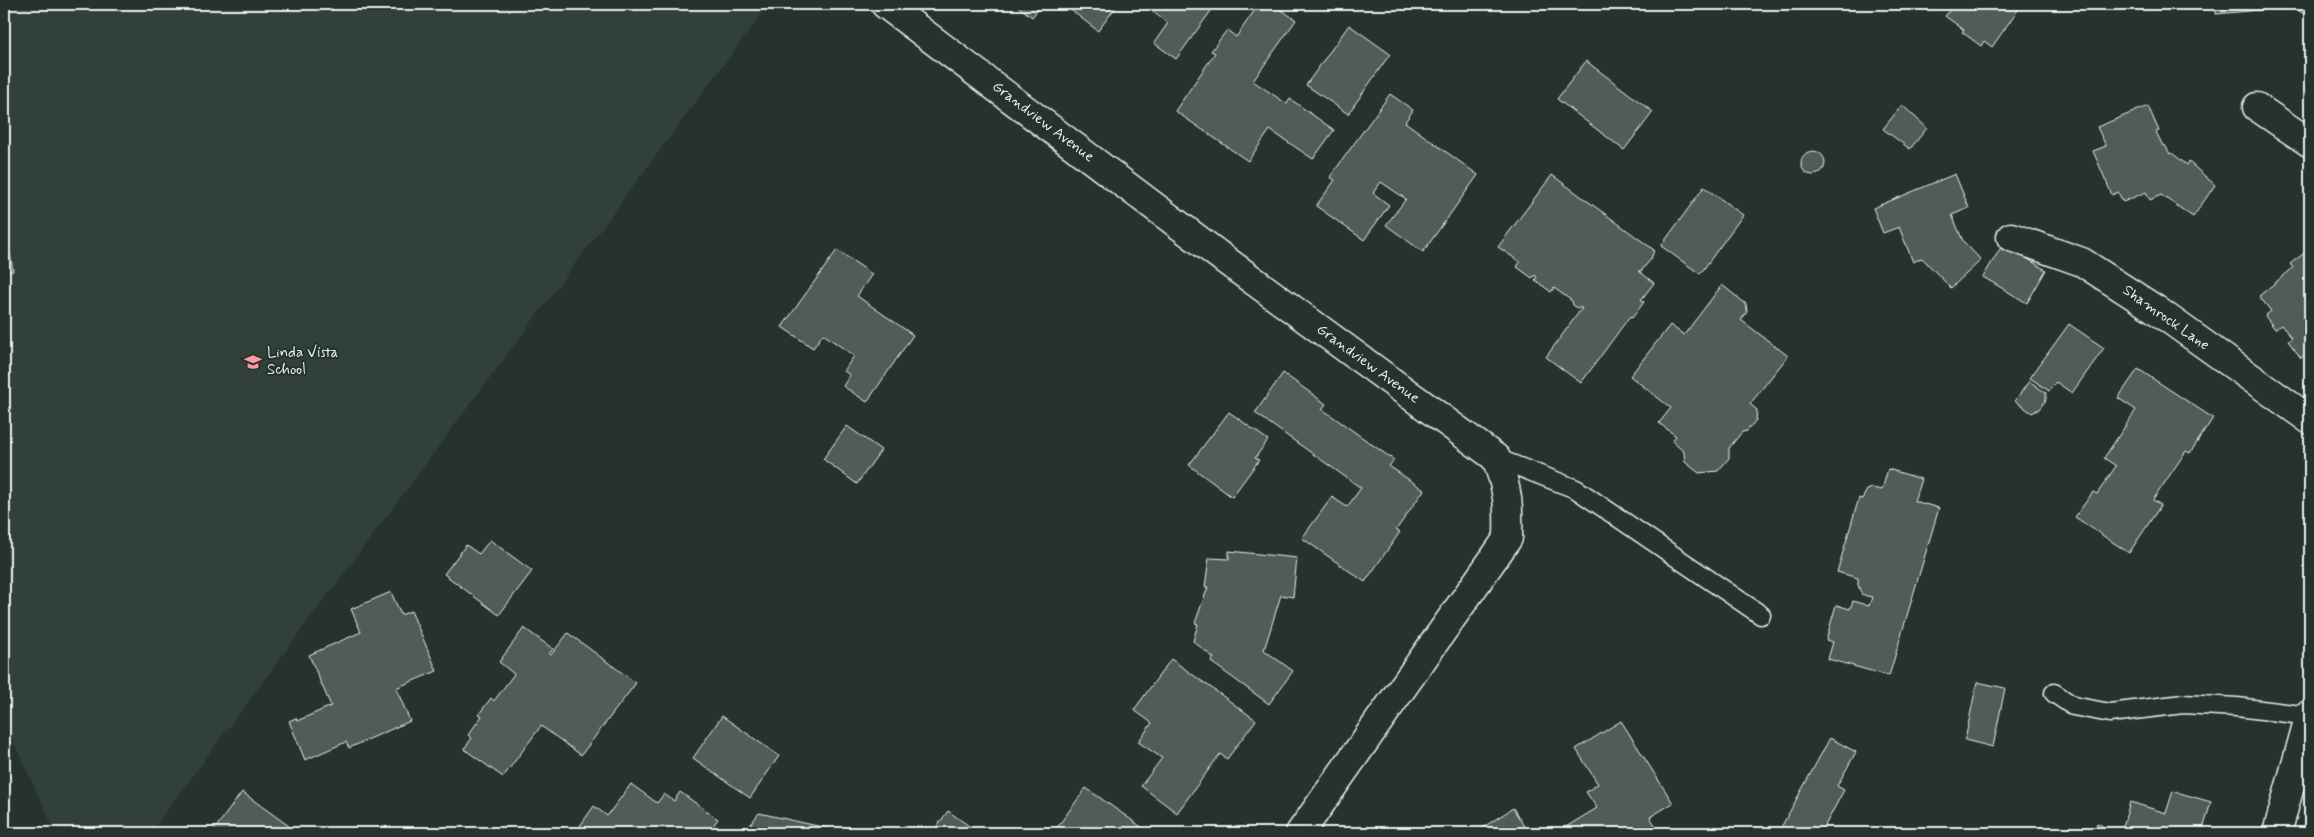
<svg xmlns="http://www.w3.org/2000/svg" width="2314" height="837" font-family="Mynerve,sans-serif">
	<rect width="100%" height="100%" fill="#26332d"/>
	<filter id="ink" filterUnits="userSpaceOnUse"><feTurbulence type="fractalNoise" baseFrequency=".02" numOctaves="2"/><feDisplacementMap in="SourceGraphic" scale="10" xChannelSelector="R" yChannelSelector="G"/><feConvolveMatrix kernelMatrix="1 2 1 2 8 2 1 2 1" color-interpolation-filters="sRGB"/></filter>
	<g filter="url(#ink)">
		<path fill="#333f3a" d="M4,4H769L150,833H56L4,721Z"/>
		<g fill="#505c59" stroke="#e8f1f8">
			<path d="M1015,4H1042L1032,17Z"/>
			<path d="M1063,4H1118L1098,31Z"/>
			<path d="M1142,4H1216L1176,59L1154,43L1168,23Z"/>
			<path d="M1259,4H1273L1296,20L1253,81L1287,104L1290,99L1334,130L1313,159L1270,130L1248,161L1175,111L1215,53L1211,51L1227,30L1236,37Z"/>
			<path d="M1955,4H2022L1992,47L1984,41L1981,46L1962,32L1964,30L1945,16Z"/>
			<path d="M2215,4H2310V18L2293,7L2216,14Z"/>
			<path d="M1349,25L1390,54L1348,114L1306,85Z"/>
			<path d="M1586,61L1653,112L1624,150L1557,99Z"/>
			<path d="M1390,94L1413,110L1405,122L1478,175L1423,252L1386,225L1406,199L1381,182L1373,193L1389,205L1364,240L1316,206L1335,180L1330,177Z"/>
			<path d="M1902,105L1927,128L1910,149L1883,129Z"/>
			<path d="M2148,106L2159,131L2156,132L2163,146L2165,145L2170,154L2172,153L2187,165L2189,162L2215,185L2193,217L2161,195L2150,200L2146,192L2123,202L2118,192L2112,195L2093,151L2106,146L2097,127Z"/>
			<circle cx="1813" cy="163" r="12"/>
			<path d="M1955,174L1969,208L1952,215L1963,241L1981,260L1951,288L1922,258L1913,262L1899,227L1883,233L1873,208Z"/>
			<path d="M1552,175L1654,250L1651,259L1642,270L1639,271L1654,283L1641,300L1644,302L1632,318L1630,316L1581,383L1546,357L1582,308H1577L1573,305L1572,301L1554,288L1551,292L1535,280L1537,277L1535,275L1532,278L1517,267L1520,262L1498,247Z"/>
			<path d="M1704,187L1743,215L1700,274L1661,246Z"/>
			<path d="M4,217L13,271L4,273Z"/>
			<path d="M2003,244L2046,270L2027,303L1983,277Z"/>
			<path d="M837,250L872,274L857,296L913,335L867,402L843,386L850,375L844,371L854,356L823,334L813,348L782,327Z"/>
			<path d="M2307,251L2310,255V351L2301,358L2288,341L2292,338L2281,325L2275,329L2265,316L2271,311L2259,296L2293,268L2290,264Z"/>
			<path d="M1722,285L1746,304L1747,312L1741,320L1788,356L1750,404L1757,410L1756,420L1747,431L1742,432L1729,448V458L1718,471L1699,473L1685,462L1684,452L1672,441L1676,436L1659,423L1671,408L1630,376L1670,325L1684,335Z"/>
			<path d="M2069,324L2104,348L2072,393L2056,382L2049,391L2030,378Z"/>
			<path d="M2138,369L2213,418L2190,453L2186,451L2153,500L2161,505L2129,553L2075,517L2093,492L2097,494L2116,466L2104,458L2136,410L2118,398Z"/>
			<path d="M1283,373L1326,404L1322,409L1394,460L1389,466L1424,490L1396,530L1400,532L1365,582L1302,538L1332,497L1347,507L1361,488L1255,413Z"/>
			<path d="M2029,381L2046,393V400L2039,409L2032,413L2015,401Z"/>
			<path d="M1229,412L1268,440L1255,458L1259,460L1232,497L1189,465Z"/>
			<path d="M847,426L881,450L857,484L823,459Z"/>
			<path d="M1888,469L1921,479L1914,501L1939,508L1889,676L1828,659L1833,642L1826,640L1836,605L1850,609L1853,601L1869,606L1872,597L1862,595L1858,585V578L1837,572L1859,498L1862,499L1867,490L1872,488L1882,490Z"/>
			<path d="M490,540L532,571L499,615L444,574L466,545L479,554Z"/>
			<path d="M1229,551L1297,558L1293,597L1281,595L1264,650L1293,671L1269,704L1211,662L1214,658L1193,641L1198,624L1195,623L1208,587H1205L1209,558L1229,559Z"/>
			<path d="M391,592L401,615L411,611L437,671L396,688L410,721L349,748L346,742L305,760L289,721L296,718L297,721L331,706L309,655L361,632L351,609Z"/>
			<path d="M524,628L553,649L549,654L551,655L568,633L636,683L581,755L541,726L503,777L464,749L472,738L468,735L482,716L479,714L491,698L494,701L514,674L499,662Z"/>
			<path d="M1171,659L1256,720L1227,759L1220,754L1177,813L1141,786L1162,758L1138,742L1152,723L1134,710Z"/>
			<path d="M1977,682L2005,688L1993,747L1965,740Z"/>
			<path d="M722,716L779,756L750,798L693,758Z"/>
			<path d="M1621,721L1673,803L1650,817L1660,833H1556L1597,808L1586,792L1598,784L1576,749Z"/>
			<path d="M1830,738L1856,752L1837,786L1844,790L1821,833H1778Z"/>
			<path d="M631,784L657,803L664,794L674,801L680,792L718,819L708,833H575L594,806L607,816Z"/>
			<path d="M1086,788L1150,833H1053Z"/>
			<path d="M2173,791L2211,802L2202,833H2121L2130,802L2166,813Z"/>
			<path d="M242,792L293,829L290,833H212Z"/>
			<path d="M1513,808L1528,833H1482L1479,830Z"/>
			<path d="M948,811L979,833H932Z"/>
			<path d="M759,813L849,833H744Z"/>
			<path d="M2097,823L2115,833H2094Z"/>
			<path d="M177,828L184,833H173Z"/>
		</g>
		<g fill="none" stroke-linecap="round" stroke-linejoin="round">
			<g stroke="#e8f1f8" stroke-width="21">
				<g id="service">
					<path d="M1496,458L1576,489L1761,615"/>
					<path d="M2054,693L2073,706L2110,713L2183,704L2237,707L2310,716"/>
				</g>
			</g>
			<g stroke="#e8f1f8" stroke-width="31">
				<g id="minor">
					<path d="M885,4L1228,262L1496,458C1508,490 1509,504 1508,538L1300,833"/>
					<path d="M2257,107L2310,143"/>
					<path d="M2011,237L2082,262L2155,309L2310,420"/>
				</g>
			</g>
			<g stroke="#e8f1f8" stroke-width="31">
				<path id="secondary" d="M2277,833L2310,714"/>
			</g>
			<use href="#service" stroke="#26332d" stroke-width="18"/>
			<use href="#minor" stroke="#26332d" stroke-width="28"/>
			<use href="#secondary" stroke="#26332d" stroke-width="28"/>
		</g>
	</g>
	<defs>
		<g id="school-bare" transform="scale(1.35)"><path d="M0-5L7-2L0 1L-7-2ZM-4 1L0 2.5L4 1V4Q0 6-4 4Z" fill="#ff9aa2" stroke="#26332d" stroke-width="2.5" paint-order="stroke"/></g>
	</defs>
	<g fill-rule="evenodd">
		<use href="#school-bare" x="253" y="362"/>
	</g>
	<g text-anchor="middle" dominant-baseline="central" stroke-width="4" stroke-linejoin="round" paint-order="stroke">
		<g font-size="15" fill="#e8f1f8" stroke="#26332d">
			<text transform="translate(1043 122) rotate(37)">Grandview Avenue</text>
			<text transform="translate(2166 318) rotate(35)">Shamrock Lane</text>
			<text transform="translate(1368 364) rotate(36)">Grandview Avenue</text>
		</g>
		<g font-size="15" fill="#e8f1f8" stroke="#26332d" text-anchor="start">
			<text x="267" y="353">Linda Vista<tspan x="267" dy="17">School</tspan></text>
		</g>
	</g>
	<rect width="2314" height="837" fill="none" stroke="#26332d" stroke-width="20"/>
	<rect x="10" y="10" width="2294" height="817" fill="none" stroke="#e8f1f8" stroke-width="2" filter="url(#ink)"/>
</svg>
